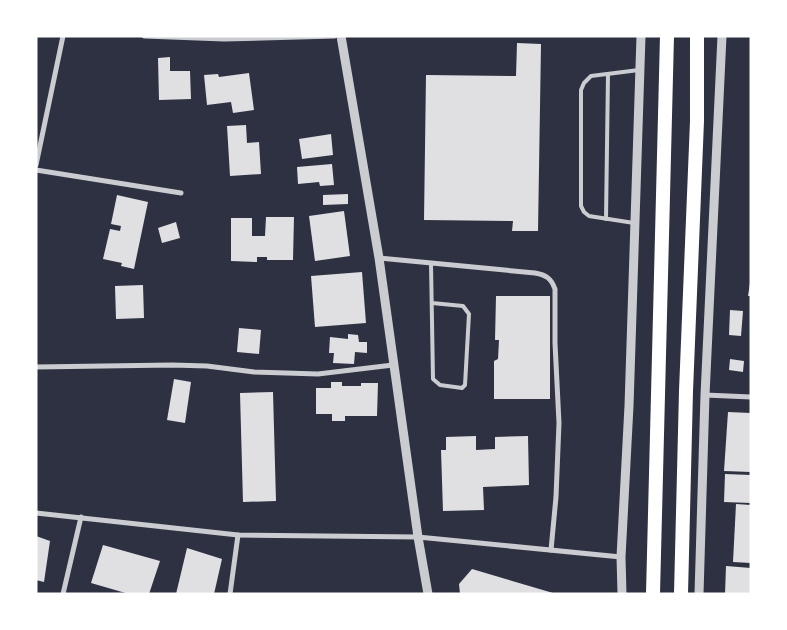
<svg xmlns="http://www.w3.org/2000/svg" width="787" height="630" font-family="Raleway,sans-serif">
	<rect width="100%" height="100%" fill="#2d3142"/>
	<g fill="#e0e0e3">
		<path d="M517,43L541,44L538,231H512L513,221L424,220L426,75L516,76Z"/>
		<path d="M170,57V71H190L191,99L159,100L158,58Z"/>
		<path d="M249,73L254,110L233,113L231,102L207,105L204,75L218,74L219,77Z"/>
		<path d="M246,125L247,143L259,142L261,174L230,176L227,126Z"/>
		<path d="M331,134L333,155L302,159L299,139Z"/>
		<path d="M332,164L334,185L320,186L319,182L298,184L297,167Z"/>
		<path d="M348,194V204L323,205V195Z"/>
		<path d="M117,195L148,202L134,269L121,266L122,263L103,259L110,229L120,231L121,226L111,224Z"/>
		<path d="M344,211L350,256L315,261L309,216Z"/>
		<path d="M266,217H294L293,260H267V257H257V262L231,261V218H252V236H265Z"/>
		<path d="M176,222L180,238L162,243L158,228Z"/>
		<path d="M362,272L366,323L315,327L311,276Z"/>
		<path d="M750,283L751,284V296H748Z"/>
		<path d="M143,285L144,318L116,319L115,286Z"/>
		<path d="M496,296H550V399H494V361L498,359L499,340H495Z"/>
		<path d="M730,310L743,311L741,336L729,335Z"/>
		<path d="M239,328L261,330L259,354L237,352Z"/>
		<path d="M348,334L358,335L359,342H367V353L355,352L354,364L333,363L334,353H329L330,337L348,339Z"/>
		<path d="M730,359L744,361L743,372L729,370Z"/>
		<path d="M174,379L191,382L185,423L167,420Z"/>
		<path d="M331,382H342V386H361V383H378L377,416H345V421H332V414H316V388H331Z"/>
		<path d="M273,392L276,501L243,502L240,393Z"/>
		<path d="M728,412L751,413V472L724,471Z"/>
		<path d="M476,436V450L495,449V437L528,436L529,485L483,487L484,510L443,511L441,450H446V437Z"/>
		<path d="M725,474L751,475V503L724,502Z"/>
		<path d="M736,504L751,505V563L733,562Z"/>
		<path d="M36,536L50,541L44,582L36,580Z"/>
		<path d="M103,545L160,561L149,594H129L91,583Z"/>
		<path d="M187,548L222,559L214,594H176Z"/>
		<path d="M726,566L751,568V594H725Z"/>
		<path d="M472,569L553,593V594H460L459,584Z"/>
	</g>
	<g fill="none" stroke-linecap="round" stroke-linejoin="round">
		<g stroke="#caccd0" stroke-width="4">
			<path d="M606,219L608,74"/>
			<path d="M634,223L589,216L584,212L581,206V90L584,83L591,76L639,70"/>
			<path d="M431,264L433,379L440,385L462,388L465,385L469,314L463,306L432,303"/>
		</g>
		<g stroke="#caccd0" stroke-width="5">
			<path d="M144,36L224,39L335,36"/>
			<path d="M36,165L63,36"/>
			<path d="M36,170L181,193"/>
			<path d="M379,258L535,273C546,275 551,278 555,289V343L559,423L556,497L551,550"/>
			<path d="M36,367L172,365L207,366L254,372L318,374L393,365"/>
			<path d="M705,395L751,397"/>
			<path d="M36,513L238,535L418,537L621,557"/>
			<path d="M63,594L81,517"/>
			<path d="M230,594L238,535"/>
		</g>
		<g stroke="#caccd0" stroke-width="9">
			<path d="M341,36L379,258L418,537L428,594"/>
			<path d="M622,594L621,557L629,406L641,36"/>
			<path d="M699,594L705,395L722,36"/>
		</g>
		<g stroke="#fff" stroke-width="14">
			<path d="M653,594L667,36"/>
			<path d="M681,594L686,391L697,121V36"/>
		</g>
	</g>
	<rect width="787" height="630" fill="none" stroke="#ffffff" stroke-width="75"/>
</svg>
